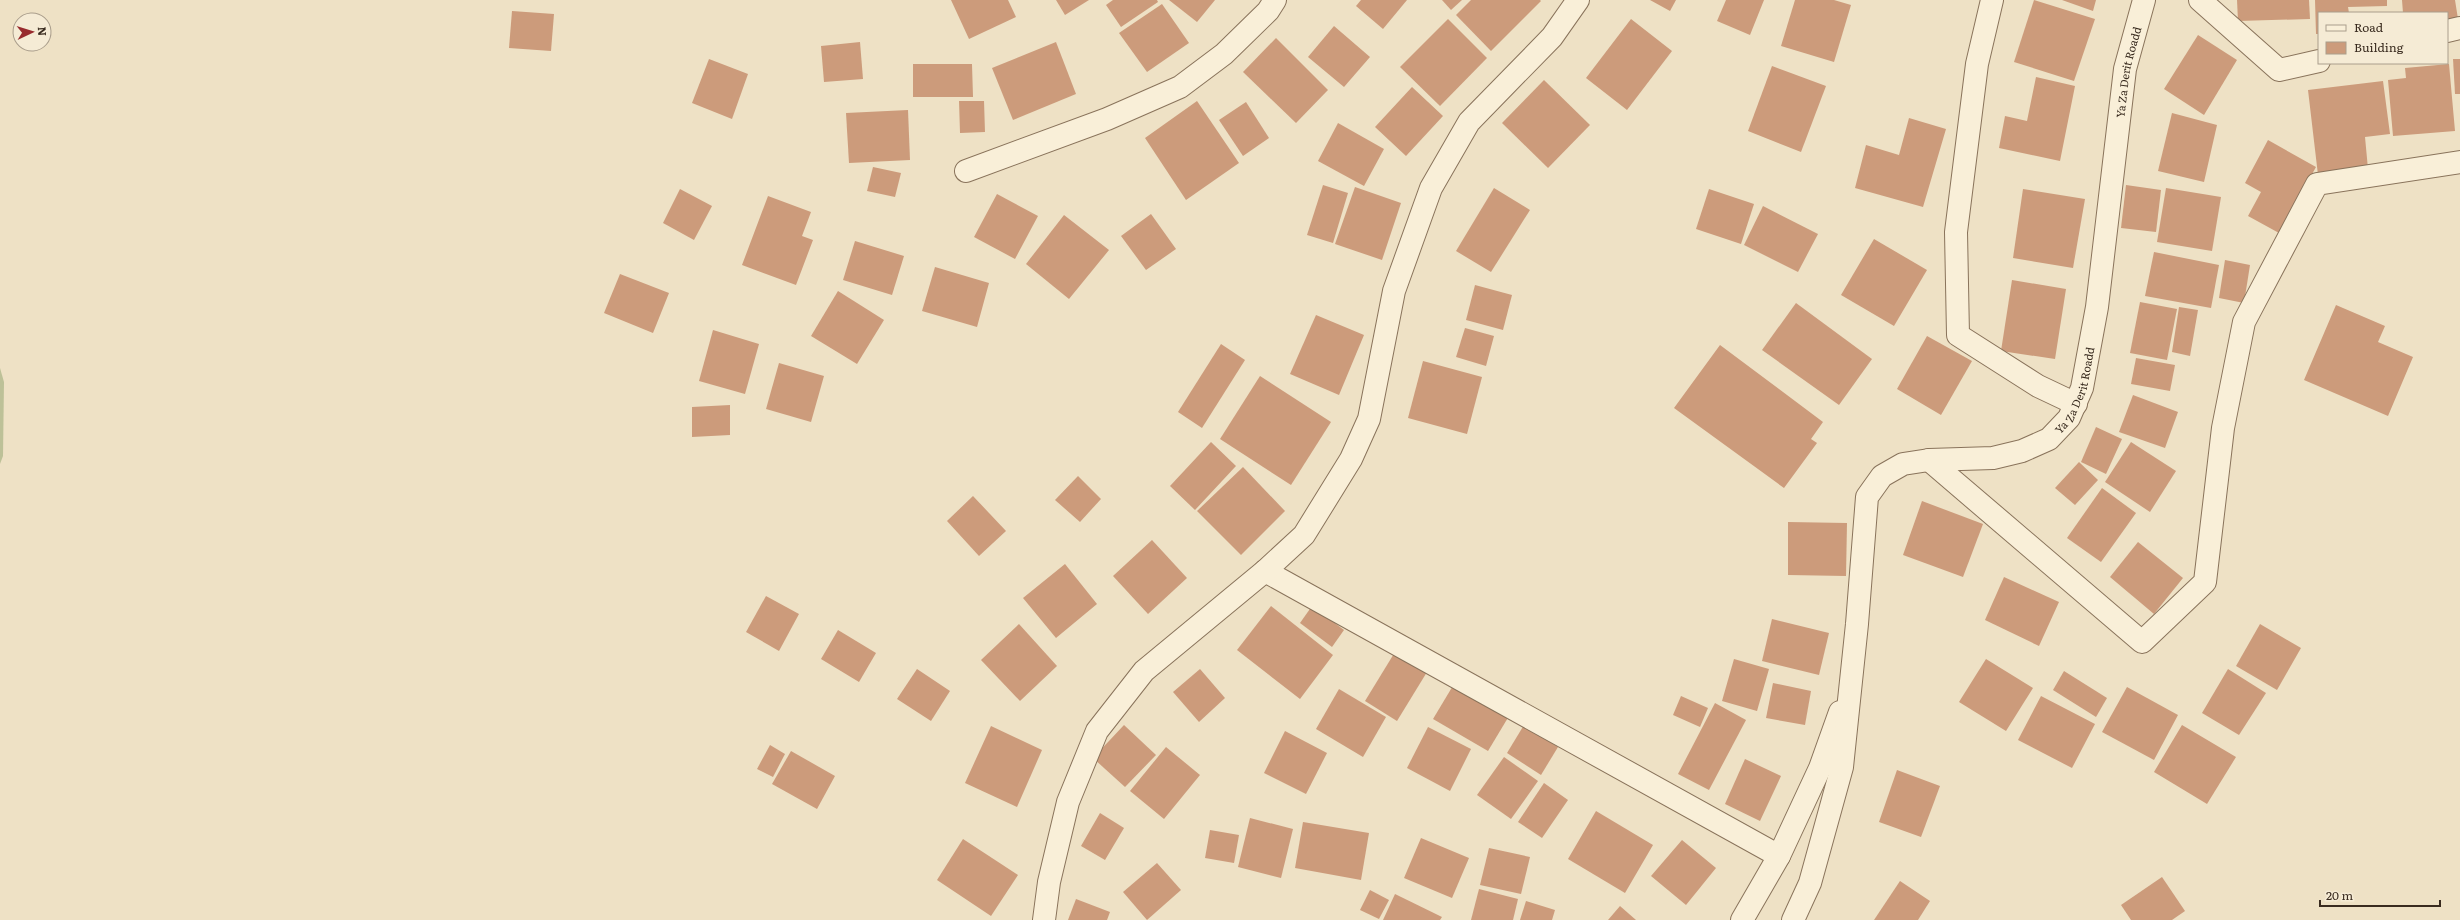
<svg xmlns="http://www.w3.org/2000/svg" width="2460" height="920" font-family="Literata,serif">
	<rect width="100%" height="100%" fill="#eee1c5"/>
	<path fill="#bdc198" d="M0,368L4,382L3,456L0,464Z"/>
	<g fill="#cc9b7b">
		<path d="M951,0H1008L1016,17L969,39Z"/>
		<path d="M1056,0H1089L1065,15Z"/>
		<path d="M1113,0H1157L1158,2L1121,27L1106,5Z"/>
		<path d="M1169,0H1215L1197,22Z"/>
		<path d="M1361,0H1407L1383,29L1356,6Z"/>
		<path d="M1442,0H1462L1451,10Z"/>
		<path d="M1471,0H1540L1541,1L1491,51L1456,15Z"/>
		<path d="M1650,0H1676L1670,11Z"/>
		<path d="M1726,0H1764L1750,35L1717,21Z"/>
		<path d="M1795,0H1834L1851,5L1834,62L1781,46Z"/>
		<path d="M2034,0L2095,19L2074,81L2014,62Z"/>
		<path d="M2062,0H2096L2093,11Z"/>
		<path d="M2237,0H2309L2310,19L2238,21Z"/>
		<path d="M2315,0H2387V6L2348,7L2349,13H2319V34H2316Z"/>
		<path d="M2402,0H2455L2458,19L2447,20V13H2403Z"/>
		<path d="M1162,4L1189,43L1147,72L1119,33Z"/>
		<path d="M512,11L554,14L551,51L509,48Z"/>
		<path d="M1448,19L1487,58L1440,106L1400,67Z"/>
		<path d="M1631,19L1672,51L1627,110L1586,78Z"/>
		<path d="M1334,26L1370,57L1344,87L1308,57Z"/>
		<path d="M2198,35L2237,60L2204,115L2164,89Z"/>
		<path d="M1276,38L1328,90L1296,123L1243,72Z"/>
		<path d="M860,42L863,79L824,82L821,46Z"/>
		<path d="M1056,42L1076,94L1013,120L992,68Z"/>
		<path d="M709,59L748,74L732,119L692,103Z"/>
		<path d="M2453,59H2460V94H2455Z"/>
		<path d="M913,64H972L973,97H913Z"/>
		<path d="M2449,64L2455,131L2393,136L2388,80L2406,78L2405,68Z"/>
		<path d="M1772,66L1826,86L1801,152L1748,131Z"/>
		<path d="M2036,77L2075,86L2060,161L1999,148L2005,116L2027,121Z"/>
		<path d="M1544,80L1590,125L1548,168L1502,123Z"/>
		<path d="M2383,81L2390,134L2365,137L2368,169L2318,175L2308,90Z"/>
		<path d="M1412,87L1443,116L1406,156L1375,127Z"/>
		<path d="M959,101H984L985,132L960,133Z"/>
		<path d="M1197,101L1239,163L1186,200L1145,138Z"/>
		<path d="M1246,102L1269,138L1243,156L1219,120Z"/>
		<path d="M908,110L910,160L849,163L846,113Z"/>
		<path d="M2172,113L2217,125L2204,182L2158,171Z"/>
		<path d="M1909,118L1946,129L1923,207L1855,188L1866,145L1899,155Z"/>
		<path d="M1338,123L1384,149L1364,186L1318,161Z"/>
		<path d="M2268,140L2316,167L2279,233L2248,216L2261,192L2245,183Z"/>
		<path d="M873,167L901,173L895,197L867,191Z"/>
		<path d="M1323,185L1348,193L1333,243L1307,235Z"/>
		<path d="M2126,185L2161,190L2156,232L2121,228Z"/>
		<path d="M1355,187L1401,203L1382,260L1335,244Z"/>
		<path d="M1494,188L1530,210L1491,272L1456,251Z"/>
		<path d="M2166,188L2221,197L2212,251L2157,242Z"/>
		<path d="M680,189L712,206L694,240L663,223Z"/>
		<path d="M1709,189L1754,204L1741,244L1696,229Z"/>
		<path d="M2023,189L2085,199L2073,268L2013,258Z"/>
		<path d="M997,194L1038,216L1015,259L974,237Z"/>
		<path d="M768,196L811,212L802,236L813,240L796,285L742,265Z"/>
		<path d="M1763,206L1818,234L1798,272L1744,245Z"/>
		<path d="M1151,214L1176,249L1146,270L1121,236Z"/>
		<path d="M1064,215L1109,250L1069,299L1026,264Z"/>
		<path d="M1874,239L1927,270L1894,326L1841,295Z"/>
		<path d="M855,241L904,256L892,295L843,280Z"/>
		<path d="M2154,252L2219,265L2211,308L2145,296Z"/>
		<path d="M2225,260L2250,265L2244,303L2219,298Z"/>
		<path d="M935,267L989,283L977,327L922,311Z"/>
		<path d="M620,274L669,293L653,333L604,313Z"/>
		<path d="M2012,280L2066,289L2055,359L2001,351Z"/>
		<path d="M1475,285L1512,295L1503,330L1466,320Z"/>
		<path d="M838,291L884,320L857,364L811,336Z"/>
		<path d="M2140,302L2177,309L2167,360L2130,353Z"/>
		<path d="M1796,303L1872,359L1839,405L1762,350Z"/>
		<path d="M2336,305L2385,326L2378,342L2413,357L2388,416L2304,380Z"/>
		<path d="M2179,307L2198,310L2190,356L2172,352Z"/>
		<path d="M1316,315L1364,335L1339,395L1290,374Z"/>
		<path d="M1465,328L1494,336L1486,366L1456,357Z"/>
		<path d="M713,330L759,344L745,394L699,381Z"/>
		<path d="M1927,336L1972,361L1941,415L1897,389Z"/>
		<path d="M1221,344L1245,360L1202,428L1178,412Z"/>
		<path d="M1720,345L1823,422L1811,439L1817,443L1784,488L1674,408Z"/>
		<path d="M2136,358L2175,365L2170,391L2131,384Z"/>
		<path d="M1423,361L1482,377L1467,434L1408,418Z"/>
		<path d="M779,363L824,376L811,422L766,409Z"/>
		<path d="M1260,376L1331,422L1291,485L1220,439Z"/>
		<path d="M2133,395L2178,412L2165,448L2119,432Z"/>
		<path d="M730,405V435L692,437V407Z"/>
		<path d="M2096,427L2122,439L2106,474L2081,462Z"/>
		<path d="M1211,442L1236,466L1195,510L1170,486Z"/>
		<path d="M2131,442L2176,471L2150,512L2105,482Z"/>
		<path d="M2079,462L2098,480L2075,505L2055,488Z"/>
		<path d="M1243,467L1285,511L1241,555L1197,511Z"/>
		<path d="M1078,476L1101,499L1080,522L1055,500Z"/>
		<path d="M2102,488L2136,513L2101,562L2067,538Z"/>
		<path d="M973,496L1006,531L979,556L947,521Z"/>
		<path d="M1922,501L1983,524L1963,577L1903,555Z"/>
		<path d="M1788,522L1847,523L1846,576L1788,575Z"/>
		<path d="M1152,540L1187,578L1148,614L1113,576Z"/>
		<path d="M2138,542L2183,578L2154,614L2110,577Z"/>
		<path d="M1065,564L1097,604L1056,638L1023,598Z"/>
		<path d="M2004,577L2059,602L2039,646L1985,620Z"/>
		<path d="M766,596L799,614L779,651L746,632Z"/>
		<path d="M1271,606L1333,655L1300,699L1237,650Z"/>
		<path d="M1312,606L1344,630L1332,647L1300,623Z"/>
		<path d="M1772,619L1829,633L1819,675L1762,661Z"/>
		<path d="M1019,624L1057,666L1020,701L981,660Z"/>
		<path d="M2260,624L2301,648L2277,690L2236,666Z"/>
		<path d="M838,630L876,653L859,682L821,659Z"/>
		<path d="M1395,652L1427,672L1397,721L1365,701Z"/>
		<path d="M1734,659L1769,669L1757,711L1722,701Z"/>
		<path d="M1986,659L2033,688L2006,731L1959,702Z"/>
		<path d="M917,669L950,691L931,721L897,699Z"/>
		<path d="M1200,669L1225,698L1199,722L1173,692Z"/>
		<path d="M2228,669L2266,693L2239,735L2202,713Z"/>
		<path d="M2064,671L2107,698L2096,717L2053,690Z"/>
		<path d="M1773,683L1811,691L1805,725L1766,718Z"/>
		<path d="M1454,684L1509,716L1488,751L1433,719Z"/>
		<path d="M2127,687L2178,715L2154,760L2102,732Z"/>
		<path d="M1339,689L1386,717L1363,757L1316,729Z"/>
		<path d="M1681,696L1708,708L1700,727L1673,715Z"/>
		<path d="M2041,696L2095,724L2072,768L2018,740Z"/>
		<path d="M1715,703L1746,720L1709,790L1678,774Z"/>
		<path d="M1124,725L1156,755L1125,787L1093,758Z"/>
		<path d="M1524,725L1558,747L1541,775L1507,753Z"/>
		<path d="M2182,725L2236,757L2207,804L2154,772Z"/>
		<path d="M991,726L1042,750L1017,807L965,783Z"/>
		<path d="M1428,727L1471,749L1450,791L1407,768Z"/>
		<path d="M1285,731L1327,753L1306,794L1264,773Z"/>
		<path d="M770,745L785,754L773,777L757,769Z"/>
		<path d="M1166,747L1200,775L1164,819L1130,791Z"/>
		<path d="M791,751L835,776L817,809L772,784Z"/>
		<path d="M1504,757L1538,781L1511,819L1477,795Z"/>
		<path d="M1745,759L1781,776L1760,821L1725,804Z"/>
		<path d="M1897,770L1940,786L1921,837L1879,822Z"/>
		<path d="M1544,783L1568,800L1542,838L1518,822Z"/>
		<path d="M1596,811L1653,845L1625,893L1568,859Z"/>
		<path d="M1100,813L1124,828L1105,860L1081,846Z"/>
		<path d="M1250,818L1293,829L1281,878L1238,867Z"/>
		<path d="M1303,822L1369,833L1361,880L1295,868Z"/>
		<path d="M1210,830L1239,835L1234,863L1205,858Z"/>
		<path d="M1421,838L1469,858L1452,898L1404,878Z"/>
		<path d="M963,839L1018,875L991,916L937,880Z"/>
		<path d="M1682,840L1716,868L1686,905L1651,876Z"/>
		<path d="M1489,848L1530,857L1521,894L1480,885Z"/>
		<path d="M1157,863L1181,890L1147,920L1123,892Z"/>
		<path d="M2162,877L2185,911L2172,920H2131L2121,905Z"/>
		<path d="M1900,881L1930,901L1918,920H1874Z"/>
		<path d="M1479,889L1518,899L1513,920H1471Z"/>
		<path d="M1370,890L1389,900L1379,919L1360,910Z"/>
		<path d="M1395,894L1442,917L1440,920H1383Z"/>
		<path d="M1076,899L1110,912L1107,920H1068Z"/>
		<path d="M1526,901L1555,910L1552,920H1520Z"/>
		<path d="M1620,906L1636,920H1608Z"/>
	</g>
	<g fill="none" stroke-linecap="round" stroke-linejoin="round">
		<g stroke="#89735b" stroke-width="24">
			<g id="minor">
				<path d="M1992,0L1977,64L1956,232L1958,335L2038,386L2076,404"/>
				<path d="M2200,0L2279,70L2319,61"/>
				<path d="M2447,31L2460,28"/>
				<path d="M966,171L1107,119L1180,87L1224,54L1268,11L1275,0"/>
				<path d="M1929,460L2142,642L2205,582L2223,428L2244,322L2317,184L2460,162"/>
				<path d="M1265,571L1779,856"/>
				<path d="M1044,920L1049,882L1068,802L1097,731L1144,671L1265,571L1304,535L1351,459L1369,419L1394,291L1431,188L1469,122L1552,37L1578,0"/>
				<path d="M1742,920L1779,856L1820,768L1840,712"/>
				<path id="s1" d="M1793,920L1810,883L1842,767L1857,624L1867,497L1882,476L1903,464L1929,460L1993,458L2022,451L2049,439L2069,418L2082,388L2097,307L2125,69L2144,0"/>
			</g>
		</g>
		<use href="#minor" stroke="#f9efd8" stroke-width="22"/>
	</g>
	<g text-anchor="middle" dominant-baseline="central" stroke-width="3" stroke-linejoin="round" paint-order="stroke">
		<g font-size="11" fill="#392b1f" stroke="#f5ebd5">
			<text stroke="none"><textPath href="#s1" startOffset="1013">Ya Za Derit Roadd</textPath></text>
			<text stroke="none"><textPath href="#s1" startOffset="689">Ya Za Derit Roadd</textPath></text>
		</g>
	</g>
	<rect x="2318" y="12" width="130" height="52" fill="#f5ebd5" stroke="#aa9e8c"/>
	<rect x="2326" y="25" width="20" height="6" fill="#f9efd8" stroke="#aa9e8c"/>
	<text x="2354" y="32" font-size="12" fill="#392b1f">Road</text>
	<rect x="2326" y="42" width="20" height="12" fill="#cc9b7b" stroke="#aa9e8c"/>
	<text x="2354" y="52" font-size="12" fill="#392b1f">Building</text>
	<g transform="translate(32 32) rotate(86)"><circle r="19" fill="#f5ebd5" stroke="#aa9e8c"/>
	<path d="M0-3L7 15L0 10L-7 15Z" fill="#982b2e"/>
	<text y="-6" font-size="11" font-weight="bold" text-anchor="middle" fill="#392b1f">N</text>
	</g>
	<path d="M2320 900v6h120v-6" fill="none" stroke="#392b1f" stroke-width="2"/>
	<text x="2326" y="900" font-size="12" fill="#392b1f" stroke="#f5ebd5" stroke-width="3" paint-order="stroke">20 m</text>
</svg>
